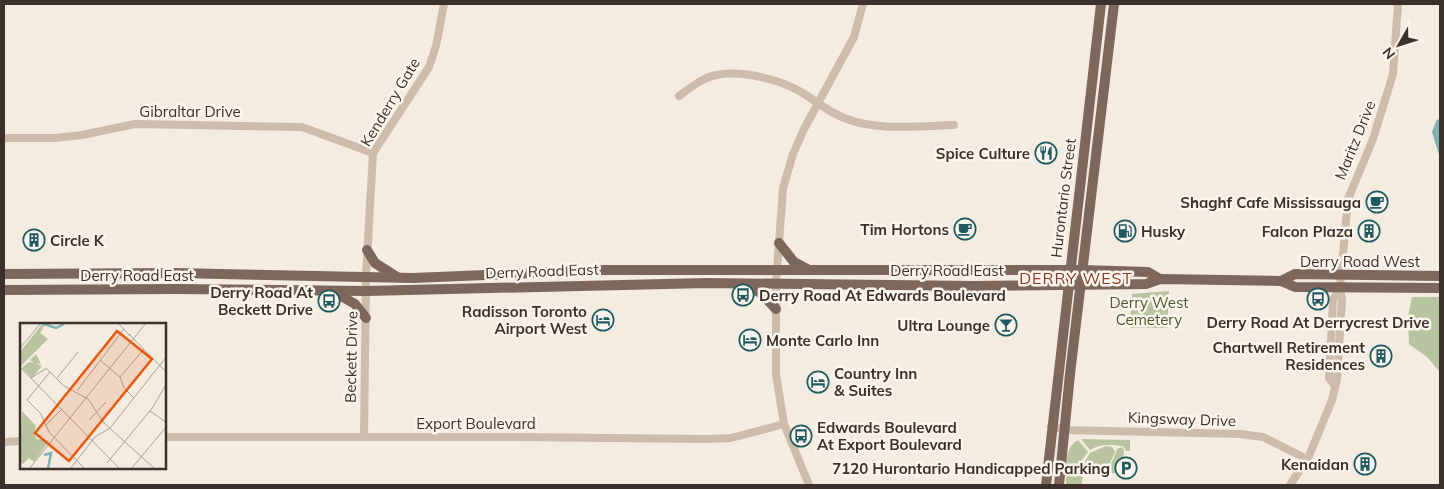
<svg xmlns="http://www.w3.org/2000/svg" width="1444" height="489" font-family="Mulish,sans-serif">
	<rect width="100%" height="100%" fill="#f4ebe1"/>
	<g fill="#b8c4a0">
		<path d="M1169,291L1167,328H1130L1132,294Z"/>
		<path d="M1412,297H1440V372L1427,357L1409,344L1408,316Z"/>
		<path d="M1081,439L1130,440V451H1126L1123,446C1111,445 1102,443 1090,450Z"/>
		<path d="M1078,440L1088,452L1082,460L1078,471H1083L1082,485H1066C1067,472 1063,447 1078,440Z"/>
		<path d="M1106,446L1112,447L1115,452L1110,463L1101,471L1080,469L1090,453Z"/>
		<path d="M1122,447L1124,450L1122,474L1112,473L1110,467L1117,449Z"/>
	</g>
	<path fill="#7fb0b2" d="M1437,119L1440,121V158L1432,132Z"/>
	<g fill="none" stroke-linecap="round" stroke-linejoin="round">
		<g stroke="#cdbbac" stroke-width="8">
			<path d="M679,96C690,88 702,78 716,75C741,70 779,79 801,92C816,101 831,114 847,119C877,131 922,126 954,125"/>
			<path d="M4,138H55L82,135L135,124L302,127L373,153"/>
			<path d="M1334,385L1329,378L1333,300L1340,287"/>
			<path d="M1051,426L1065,430L1240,434L1263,437L1307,459"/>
			<path d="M165,437H515L707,439L731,438L784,424"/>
			<path d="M364,437L366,277L373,153L429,67L436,46L444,4"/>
			<path d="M4,442L21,441"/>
			<path d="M809,485L784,424L776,374V284L783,188L793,154L804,129L854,37L863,4"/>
			<path d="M1290,485L1309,456L1332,400L1337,379L1342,300L1340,287L1348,199L1373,139L1393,74L1398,4"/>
		</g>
		<g stroke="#7d675c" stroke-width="10">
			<path d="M779,243L794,262L807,269"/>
			<path d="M367,250L375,263L397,277"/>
			<path d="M4,274L175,273L413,278L605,270H1082L1148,272L1160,279"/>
			<path d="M1281,281L1295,274L1440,276"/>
			<path d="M747,284L763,295L776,309"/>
			<path d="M4,290L176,289L366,291L707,283L974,286L1146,284L1160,279L1281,281L1295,287L1440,288"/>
			<path d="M334,292L355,304L366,318"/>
			<path d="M1046,485L1101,4"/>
			<path d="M1059,485L1070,374L1114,4"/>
		</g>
	</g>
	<defs>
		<g id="restaurant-ring" transform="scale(1.125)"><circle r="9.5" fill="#fbf5ee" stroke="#1f5a5e" stroke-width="1.5"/><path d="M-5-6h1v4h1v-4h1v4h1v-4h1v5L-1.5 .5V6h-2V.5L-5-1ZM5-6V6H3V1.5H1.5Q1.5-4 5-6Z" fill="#1f5a5e"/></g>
		<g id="cafe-ring" transform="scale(1.125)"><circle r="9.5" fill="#fbf5ee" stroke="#1f5a5e" stroke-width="1.5"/><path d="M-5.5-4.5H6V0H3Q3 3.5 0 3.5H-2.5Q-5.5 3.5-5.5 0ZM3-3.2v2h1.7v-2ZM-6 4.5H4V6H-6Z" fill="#1f5a5e"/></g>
		<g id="fuel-ring" transform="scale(1.125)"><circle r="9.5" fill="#fbf5ee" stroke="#1f5a5e" stroke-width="1.5"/><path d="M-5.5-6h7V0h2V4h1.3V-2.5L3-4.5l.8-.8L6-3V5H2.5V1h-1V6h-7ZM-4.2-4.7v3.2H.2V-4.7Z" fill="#1f5a5e"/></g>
		<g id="building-ring" transform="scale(1.125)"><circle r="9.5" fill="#fbf5ee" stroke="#1f5a5e" stroke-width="1.5"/><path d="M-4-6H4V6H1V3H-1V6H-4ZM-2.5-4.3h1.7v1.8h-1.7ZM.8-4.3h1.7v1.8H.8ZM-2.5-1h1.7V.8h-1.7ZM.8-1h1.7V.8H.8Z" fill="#1f5a5e"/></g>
		<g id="bus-ring" transform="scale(1.125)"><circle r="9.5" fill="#fbf5ee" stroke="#1f5a5e" stroke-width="1.5"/><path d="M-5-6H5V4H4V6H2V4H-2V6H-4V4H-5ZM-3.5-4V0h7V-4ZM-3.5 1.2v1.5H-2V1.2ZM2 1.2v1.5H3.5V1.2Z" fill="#1f5a5e"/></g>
		<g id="hotel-ring" transform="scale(1.125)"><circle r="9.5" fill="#fbf5ee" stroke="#1f5a5e" stroke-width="1.5"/><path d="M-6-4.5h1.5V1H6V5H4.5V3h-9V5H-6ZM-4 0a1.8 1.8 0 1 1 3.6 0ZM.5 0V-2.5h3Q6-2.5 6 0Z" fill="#1f5a5e"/></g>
		<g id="bar-ring" transform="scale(1.125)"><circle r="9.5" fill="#fbf5ee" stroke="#1f5a5e" stroke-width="1.5"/><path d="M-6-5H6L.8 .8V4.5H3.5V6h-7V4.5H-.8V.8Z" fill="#1f5a5e"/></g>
		<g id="parking-ring" transform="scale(1.125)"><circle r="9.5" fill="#fbf5ee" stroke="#1f5a5e" stroke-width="1.5"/><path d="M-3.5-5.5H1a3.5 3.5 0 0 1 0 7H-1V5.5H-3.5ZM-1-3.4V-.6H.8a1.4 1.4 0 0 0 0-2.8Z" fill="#1f5a5e"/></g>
	</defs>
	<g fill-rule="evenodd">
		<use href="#restaurant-ring" x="1046" y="153"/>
		<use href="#cafe-ring" x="1377" y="202"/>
		<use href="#cafe-ring" x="965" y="229"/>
		<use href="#fuel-ring" x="1125" y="231"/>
		<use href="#building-ring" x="1369" y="231"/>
		<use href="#building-ring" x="34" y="240"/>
		<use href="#bus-ring" x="743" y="295"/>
		<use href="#bus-ring" x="1318" y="299"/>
		<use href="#bus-ring" x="329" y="301"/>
		<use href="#hotel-ring" x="603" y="320"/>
		<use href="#bar-ring" x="1006" y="325"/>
		<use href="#hotel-ring" x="750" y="340"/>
		<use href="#building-ring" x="1381" y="356"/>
		<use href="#hotel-ring" x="818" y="382"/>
		<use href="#bus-ring" x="801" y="436"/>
		<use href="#building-ring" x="1365" y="464"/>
		<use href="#parking-ring" x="1126" y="468"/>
	</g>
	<g text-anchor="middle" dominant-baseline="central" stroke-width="5" stroke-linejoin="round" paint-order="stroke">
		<g font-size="15" fill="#3b302b" stroke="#fbf5ee">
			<text transform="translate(390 102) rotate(-59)">Kenderry Gate</text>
			<text x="190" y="111">Gibraltar Drive</text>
			<text transform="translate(1355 140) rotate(-68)">Maritz Drive</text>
			<text transform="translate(1063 198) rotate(-83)">Hurontario Street</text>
			<text x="1360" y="261">Derry Road West</text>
			<text x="947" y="270">Derry Road East</text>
			<text transform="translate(542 271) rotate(-2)">Derry Road East</text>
			<text x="137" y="275">Derry Road East</text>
			<text transform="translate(351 357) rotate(-89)">Beckett Drive</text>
			<text transform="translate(1182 419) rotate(2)">Kingsway Drive</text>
			<text x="476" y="423">Export Boulevard</text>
		</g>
		<g font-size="15" font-weight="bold" fill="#3b302b" stroke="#fbf5ee" text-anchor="end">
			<text x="1030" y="153">Spice Culture</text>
			<text x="1361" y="202">Shaghf Cafe Mississauga</text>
			<text x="949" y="229">Tim Hortons</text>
			<text x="1141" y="231" text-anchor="start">Husky</text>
			<text x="1353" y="231">Falcon Plaza</text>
			<text x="50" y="240" text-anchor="start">Circle K</text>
			<text x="313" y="292">Derry Road At<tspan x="313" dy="17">Beckett Drive</tspan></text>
			<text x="759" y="295" text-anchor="start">Derry Road At Edwards Boulevard</text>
			<text x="587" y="311">Radisson Toronto<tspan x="587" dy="17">Airport West</tspan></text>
			<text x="1318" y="322" text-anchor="middle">Derry Road At Derrycrest Drive</text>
			<text x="990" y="325">Ultra Lounge</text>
			<text x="766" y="340" text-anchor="start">Monte Carlo Inn</text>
			<text x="1365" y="347">Chartwell Retirement<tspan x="1365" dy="17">Residences</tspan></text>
			<text x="834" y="373" text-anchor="start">Country Inn<tspan x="834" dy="17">&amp; Suites</tspan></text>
			<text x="817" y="427" text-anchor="start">Edwards Boulevard<tspan x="817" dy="17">At Export Boulevard</tspan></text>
			<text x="1349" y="464">Kenaidan</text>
			<text x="1110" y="468">7120 Hurontario Handicapped Parking</text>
		</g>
		<g font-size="15" fill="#4a5a2e" stroke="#fbf5ee">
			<text x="1149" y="302">Derry West<tspan x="1149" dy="17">Cemetery</tspan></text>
		</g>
		<g font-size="16" letter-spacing="1" fill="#8c3b22" stroke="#fbf5ee">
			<text x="1076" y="278">DERRY WEST</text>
		</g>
	</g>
	<g transform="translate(20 323)">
		<rect width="146" height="146" fill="#f4ebe1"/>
		<path d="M23,0H26L20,10L28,16L1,43L0,29ZM16,31L21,41L15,40L22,43L12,55L2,45L9,39L14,40L10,37ZM2,88L16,103L14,111L17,116L29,118L14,139L9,135L3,141L0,138Z" fill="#b8c4a0"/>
		<path fill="none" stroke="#7fb0b2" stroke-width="2.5" d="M24,1L36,5L44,1M24,132L31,130L28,146"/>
		<path fill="none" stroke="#aaa098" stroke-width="1" d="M98,0L110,13M109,11L147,50M0,25L21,0M80,37L100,54L104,65L114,75M1,45L100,146M27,46L44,63L68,76L84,100L135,146M30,49L7,77L21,91L29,109L65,146M100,54L124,26M11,55L27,45M37,55L58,29M57,68L104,6M130,88L147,100M69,97L86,79M25,103L42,86M87,140L133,84L147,60M9,146L126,0M50,146L75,114L90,105L147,33M111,146L147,103"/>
		<path fill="#e8590c" fill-opacity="0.15" stroke="#e8590c" stroke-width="2.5" d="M97,8L132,36L49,138L15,110Z"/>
		<rect width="146" height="146" fill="none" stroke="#3b302b" stroke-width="2.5"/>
	</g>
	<rect width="1444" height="489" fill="none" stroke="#3b302b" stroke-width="10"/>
	<g transform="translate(1399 45) rotate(231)" stroke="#fbf5ee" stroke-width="4" paint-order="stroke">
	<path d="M0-4L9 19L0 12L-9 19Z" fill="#3b302b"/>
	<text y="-8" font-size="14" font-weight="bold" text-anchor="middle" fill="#3b302b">N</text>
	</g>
</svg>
